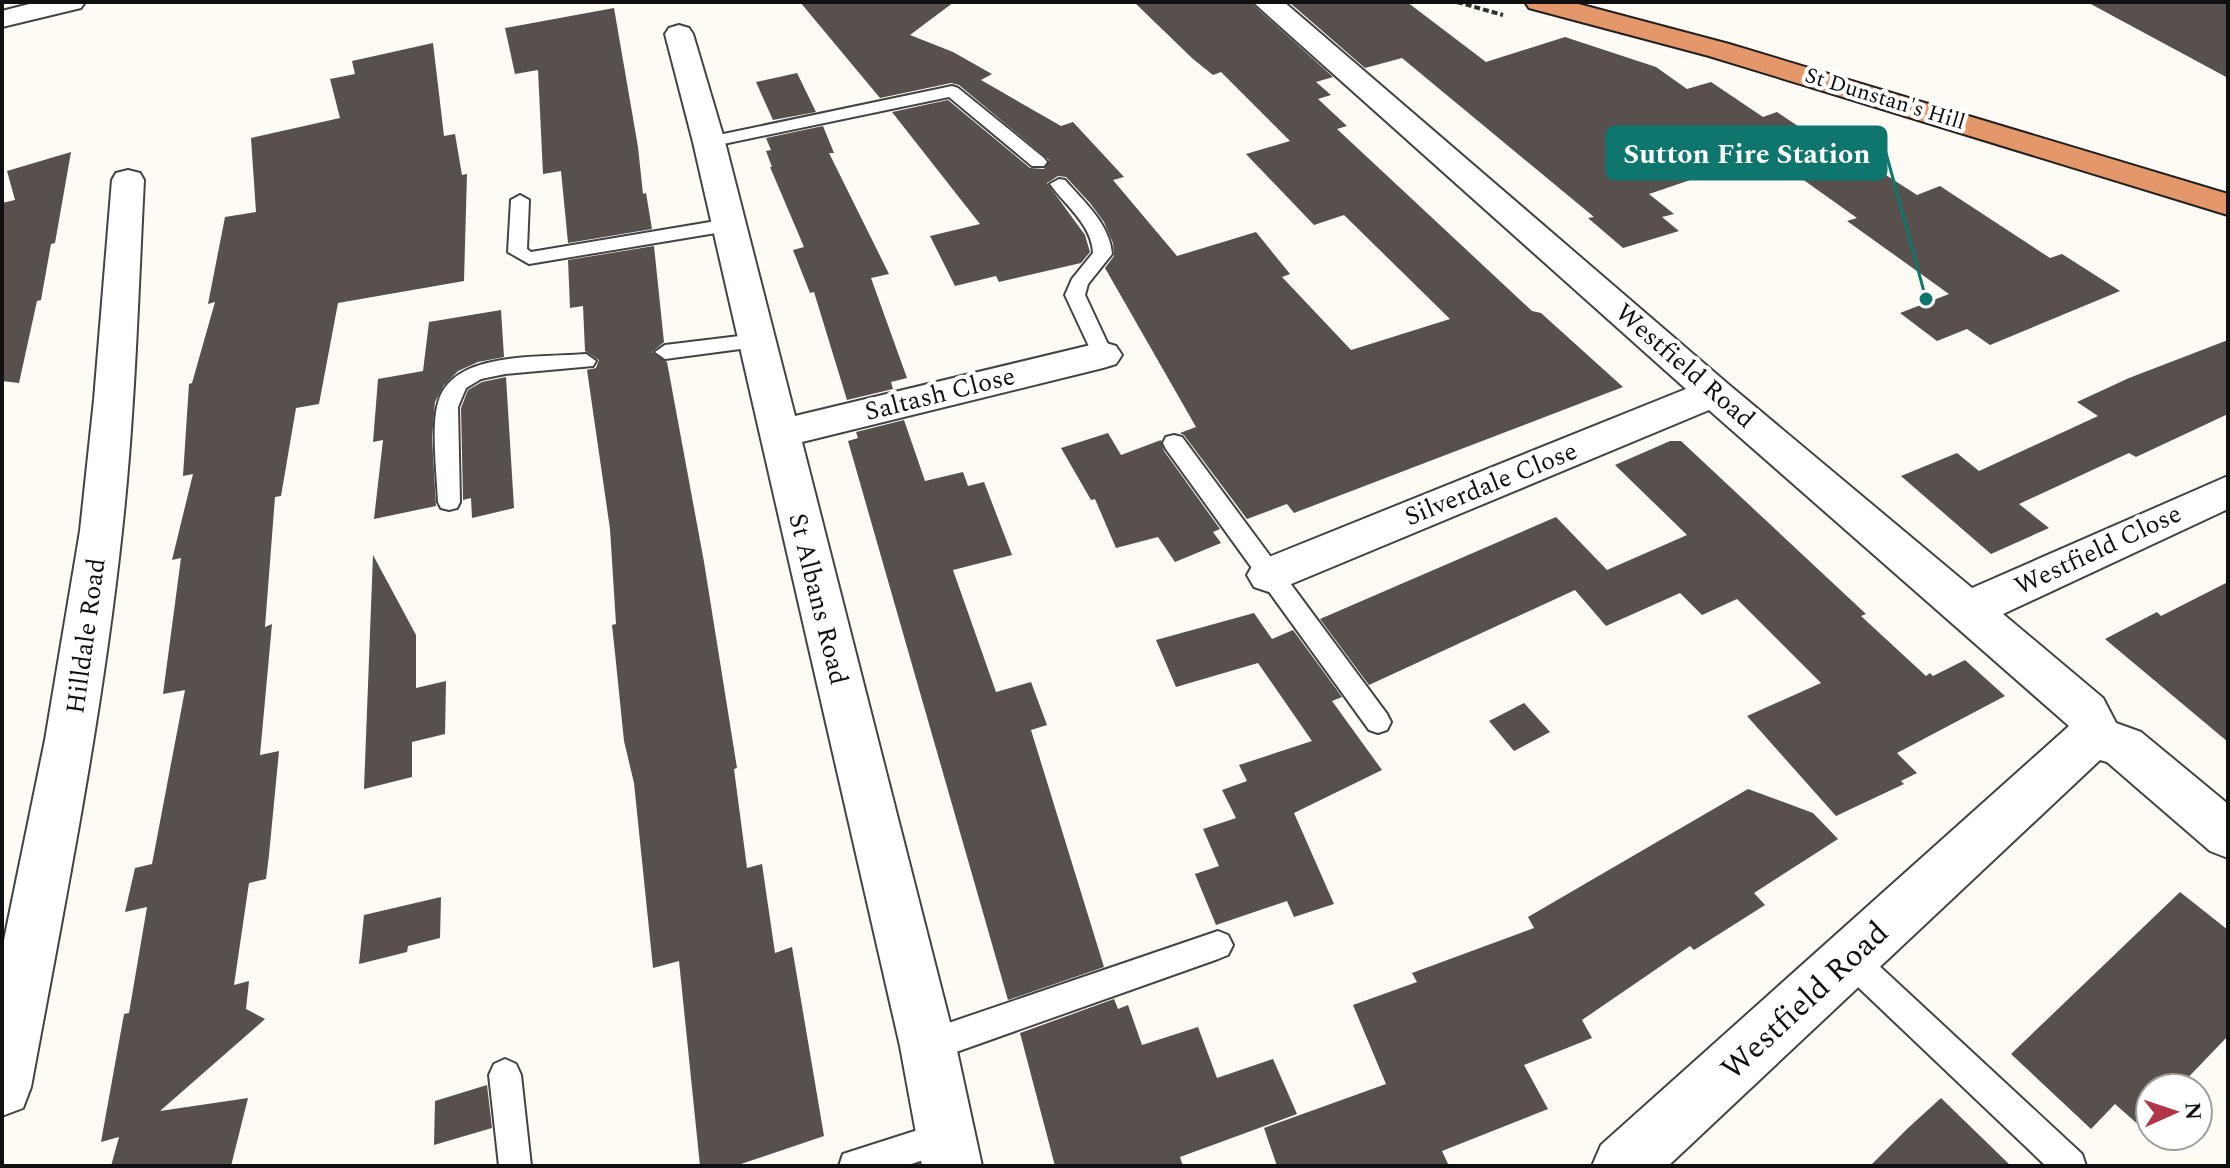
<svg xmlns="http://www.w3.org/2000/svg" width="2230" height="1168" font-family="Spectral,serif">
	<rect width="100%" height="100%" fill="#fefbf4"/>
	<g fill="#57504d">
		<path d="M800,2H954L910,35L953,52L992,74L981,80L1061,126L1073,122L1124,177L1113,180L1177,256L1256,232L1290,274L1282,277L1351,350L1450,319L1344,215L1314,225L1246,154L1290,141L1221,72L1213,75L1193,59L1134,2H1250L1333,77L1316,82L1331,95L1318,99L1347,126L1337,129L1532,311L1541,313L1623,387L1294,513L1287,504L1247,519L1184,435L1180,433L1196,427L1105,268L1114,256L1113,243L1104,222L1090,203L1066,177L1058,176L1047,183L1085,235L1090,252L1081,263L999,282L996,276L955,286L930,236L980,224L892,112L948,100L1030,168L1044,169L1049,160L959,85L951,83L880,98Z"/>
		<path d="M1289,2H1407L1486,62L1565,37L1656,67L1687,89L1711,82L1763,117L1777,112L1822,142L1830,139L1917,195L1940,186L2050,258L2062,254L2120,291L1990,345L1967,329L1937,341L1900,313L1949,294L1847,221L1857,218L1767,154L1649,194L1674,214L1662,217L1679,231L1623,248L1588,218L1594,217L1402,58L1365,68Z"/>
		<path d="M2087,2H2228V78Z"/>
		<path d="M614,8L638,147L643,194L646,193L652,229L568,243L561,171L543,174L538,70L515,74L505,28Z"/>
		<path d="M433,43L444,136L455,134L462,175L467,174L464,281L338,303L319,404L296,408L281,496L275,497L265,627L272,624L260,755L279,751L269,855L266,879L249,883L234,985L249,981L246,1009L265,1019L160,1111L248,1098L231,1166H111L119,1137L101,1142L124,1014L129,1013L147,907L125,912L135,868L152,864L185,690L163,694L181,558L172,560L193,474L183,476L189,384L192,383L215,302L208,304L225,217L256,212L251,138L340,118L330,79L355,74L352,61Z"/>
		<path d="M797,73L816,112L773,120L756,82Z"/>
		<path d="M823,126L834,153H829L889,274L871,278L907,378L891,382L893,389L847,400L814,292L810,293L793,250L804,247L770,167H772L766,151L771,150L766,138Z"/>
		<path d="M71,152L55,243L51,244L41,300L37,301L19,383L2,381V203L15,200L7,171Z"/>
		<path d="M654,246L664,342L652,352L667,362L704,562L737,768L734,769L747,868L762,864L775,953L792,947L824,1136L735,1166H700L679,961L653,968L634,783L624,741L615,653L612,625L616,624L610,529L587,370L596,368L599,360L585,351L583,306L570,308L568,260Z"/>
		<path d="M501,310L504,357L478,362L458,371L444,385L435,402L432,438L436,506L374,519L383,440L373,442L378,379L423,371L429,322Z"/>
		<path d="M2228,340V414L2136,457L2129,453L2019,504L2049,528L1991,554L1901,476L1957,453L1979,471L2098,416L2077,402L2129,378Z"/>
		<path d="M506,377L514,508L472,518L471,498L463,500L461,408L468,390L482,382Z"/>
		<path d="M904,420L925,481L963,472L968,486L984,482L1012,555L953,570L996,692L1031,682L1047,725L1031,730L1104,967L1008,1000L848,441L858,438L856,432Z"/>
		<path d="M1108,433L1121,455L1161,440L1164,451L1220,529L1213,532L1221,543L1175,562L1158,537L1116,548L1095,499L1091,500L1061,448Z"/>
		<path d="M1670,441H1681L1866,614L1861,616L1926,676L1930,673L1933,676L1965,660L2005,696L1897,753L1917,773L1901,781L1904,784L1836,816L1747,716L1821,683L1737,599L1702,615L1680,593L1606,626L1575,590L1369,685L1320,619L1556,517L1607,570L1687,535L1615,465Z"/>
		<path d="M373,555L416,635V688L446,681L445,734L412,742V777L364,789Z"/>
		<path d="M2228,582V742L2105,639L2157,612L2161,616Z"/>
		<path d="M1254,613L1272,639L1293,630L1342,697L1332,701L1382,770L1294,813L1334,904L1294,917L1287,901L1216,925L1195,874L1219,866L1203,829L1236,818L1222,790L1247,781L1239,765L1312,741L1258,663L1176,687L1156,640Z"/>
		<path d="M1524,703L1550,732L1514,751L1489,721Z"/>
		<path d="M1748,789L1813,813L1838,839L1754,893L1765,905L1694,950L1690,946L1582,1020L1592,1038L1524,1065L1548,1109L1442,1151L1449,1166H1277L1264,1128L1386,1084L1353,1005L1417,982L1412,973L1534,928L1528,917Z"/>
		<path d="M2180,892L2228,930V1036L2178,1088H2150V1135L2115,1104L2091,1129L2011,1054Z"/>
		<path d="M441,897L440,938L408,946L407,952L359,964L364,915Z"/>
		<path d="M1114,999L1118,1009L1128,1005L1142,1045L1198,1027L1217,1078L1273,1059L1297,1114L1180,1157L1183,1166H1055L1020,1033Z"/>
		<path d="M487,1085L492,1128L434,1145L435,1101Z"/>
		<path d="M1941,1098L2011,1166H1870L1907,1129Z"/>
	</g>
	<g fill="none" stroke-linecap="round" stroke-linejoin="round">
		<g stroke="#434343" stroke-width="4">
			<g id="lane">
				<path d="M952,86L958,88L1044,158L1047,162L1044,166H1032L949,97L709,147L700,142L709,137Z"/>
				<path d="M1059,179L1065,180C1084,202 1110,224 1112,254L1088,284L1085,295L1113,355L1103,362L1093,355L1065,295L1072,279L1093,253C1092,225 1066,206 1050,184Z"/>
				<path d="M520,195L529,200L527,249L531,252L728,219L737,225L728,231L529,264L508,252L511,200Z"/>
				<path d="M756,334L766,341L763,346L665,359L655,352L665,345Z"/>
				<path d="M586,354L596,361L593,366L505,374L481,379L466,388L458,407L460,502L457,508L449,510L441,508L438,502C437,476 431,427 438,403C451,350 542,358 586,354Z"/>
				<path d="M1174,435L1182,437L1387,714L1391,722L1387,730L1378,733L1369,730L1166,449L1163,443L1166,437Z"/>
				<path d="M1218,931L1228,935L1233,945L1228,955L1218,959L928,1062L917,1057L912,1046L917,1035L928,1030Z"/>
				<path d="M1850,944L1861,949L2082,1154L2086,1166H2046L1839,969L1835,959L1839,949Z"/>
				<path d="M505,1059L516,1064L521,1075L531,1166H499L489,1075L494,1064Z"/>
				<path d="M946,1121L957,1126L962,1137L957,1148L906,1166H839L843,1154Z"/>
			</g>
		</g>
		<g stroke="#434343" stroke-width="4">
			<g id="street">
				<path d="M37,2H85L81,8L2,27V11Z"/>
				<path d="M1253,2H1284L1728,384L1972,588L2228,476V509L2003,614L2103,698L2116,723L2141,732L2228,804V858L2210,851L2107,762L2100,760L1668,1166H1592L1601,1145L2069,726L1709,410L1284,587L1269,592L1254,587L1247,575L1254,563L1686,389Z"/>
				<path d="M679,25L689,28L693,34L725,142L795,416L1103,342L1116,346L1122,355L1116,364L1103,368L802,442L956,1046L982,1166H922L900,1046L693,142L665,34L669,28Z"/>
				<path d="M128,170L140,173L144,180C138,297 135,414 122,531C102,718 65,902 31,1087L23,1108L2,1116V950L45,740L80,531L94,400L112,180L116,173Z"/>
			</g>
		</g>
		<g stroke="#212121" stroke-width="4">
			<path id="highway" d="M1525,2H1571L1729,44L2228,194V215L1709,56L1529,8Z"/>
		</g>
		<path stroke="#323232" stroke-width="4" stroke-dasharray="6 3" stroke-linecap="butt" d="M1457,2L1503,15"/>
		<use href="#lane" fill="#fff" fill-rule="evenodd"/>
		<use href="#street" fill="#fff" fill-rule="evenodd"/>
		<use href="#highway" fill="#e4976b" fill-rule="evenodd"/>
	</g>
	<g text-anchor="middle" dominant-baseline="central" stroke-width="8" stroke-linejoin="round" paint-order="stroke">
		<g font-size="22" fill="#101010" stroke="#fff">
			<text transform="translate(1885 99) rotate(17)">St Dunstan's Hill</text>
		</g>
		<g font-size="26" fill="#101010" stroke="#fff">
			<text transform="translate(1685 366) rotate(41)">Westfield Road</text>
			<text transform="translate(940 394) rotate(-14)">Saltash Close</text>
			<text transform="translate(1491 484) rotate(-22)">Silverdale Close</text>
			<text transform="translate(2098 550) rotate(-25)">Westfield Close</text>
			<text transform="translate(818 599) rotate(76)">St Albans Road</text>
			<text transform="translate(86 636) rotate(-82)">Hilldale Road</text>
		</g>
		<g font-size="32" fill="#101010" stroke="#fff">
			<text transform="translate(1805 1001) rotate(-43)">Westfield Road</text>
		</g>
	</g>
	<path fill="none" stroke="#0f766e" stroke-width="3" d="M1926 299L1886 153"/>
	<circle fill="#0f766e" stroke="#fff" stroke-width="3" cx="1926" cy="299" r="8"/>
	<rect fill="#0f766e" stroke="#0f766e" stroke-width="3" x="1607" y="127" width="279" height="52" rx="8"/>
	<g font-size="28" text-anchor="middle" font-weight="bold" fill="#fff">
		<text x="1747" y="163">Sutton Fire Station</text>
	</g>
	<rect width="2230" height="1168" fill="none" stroke="#101010" stroke-width="8"/>
	<g transform="translate(2174 1112) rotate(87)"><circle r="38" fill="#ffffff" stroke="#9f9f9f" stroke-width="2"/>
	<path d="M0-6L14 30L0 20L-14 30Z" fill="#b13748"/>
	<text y="-12" font-size="22" font-weight="bold" text-anchor="middle" fill="#101010">N</text>
	</g>
</svg>
